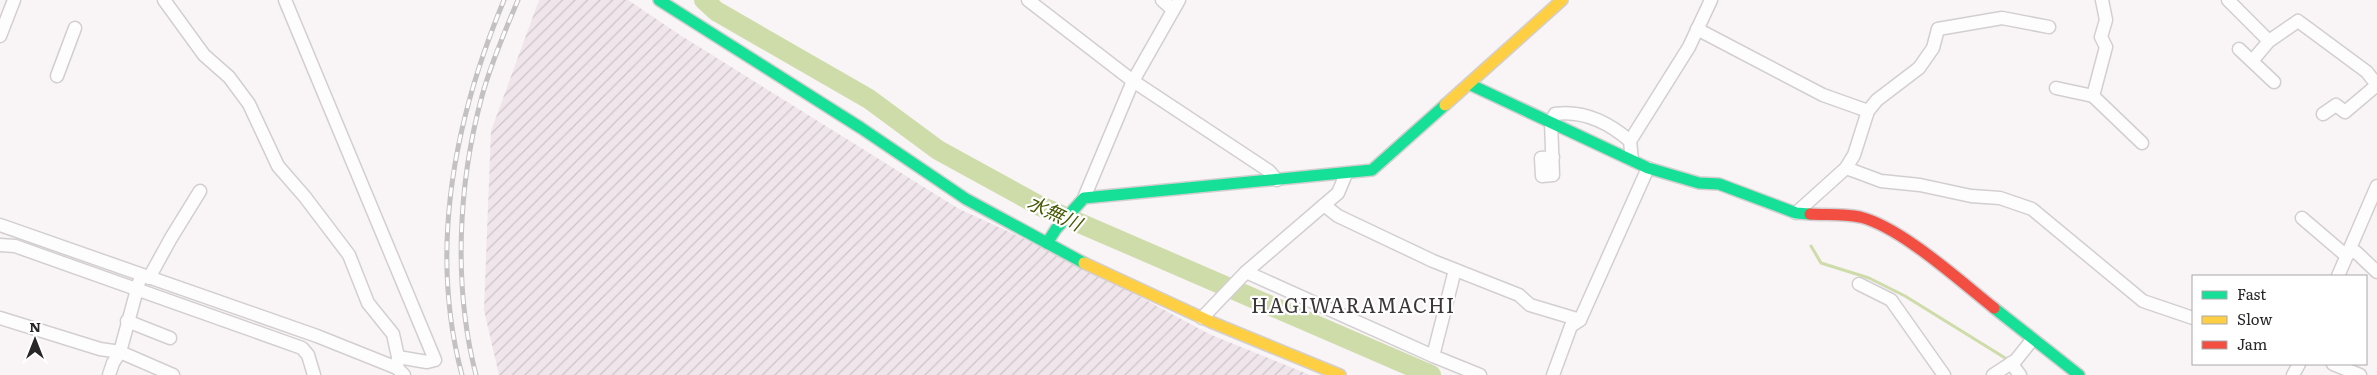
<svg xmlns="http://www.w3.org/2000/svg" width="2377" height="375" font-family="Literata,'Noto Sans JP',serif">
	<defs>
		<pattern id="industrial-furrows" width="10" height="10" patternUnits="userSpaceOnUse" patternTransform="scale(1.25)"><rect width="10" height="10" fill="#efe5ea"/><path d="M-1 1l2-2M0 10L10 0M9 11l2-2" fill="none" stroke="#cdc4c9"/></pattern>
	</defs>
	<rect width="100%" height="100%" fill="#f9f4f6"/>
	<path fill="url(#industrial-furrows)" d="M539,0H628L680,35L959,209L1073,261L1209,334L1310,375H499L484,310L491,131Z"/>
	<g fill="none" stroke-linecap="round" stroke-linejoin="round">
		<path stroke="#cedca9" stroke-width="3" d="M1811,246L1821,263L1869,278L1905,296L2010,361"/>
		<path stroke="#cedca9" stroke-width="20" d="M704,0L716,11L869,99L938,150L1040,206L1431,375"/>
		<g stroke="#d3cfd1" stroke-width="15">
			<g id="street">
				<path d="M164,0L204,55L229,77L249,104L278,166L305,197L349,255L368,303L393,334L398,357L397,368"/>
				<path d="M285,0L435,360L427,362L398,357"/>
				<path d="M1028,0L1133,81L1269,171L1277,180"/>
				<path d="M1162,0L1173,10"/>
				<path d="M2228,0L2269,41"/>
				<path d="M1697,29L1823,95L1868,111"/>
				<path d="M0,36L14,0"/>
				<path d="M2239,49L2274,82"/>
				<path d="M2253,60L2269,41L2298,21L2367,72L2377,85"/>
				<path d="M57,76L75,28"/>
				<path d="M2056,88L2093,96L2142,143"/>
				<path d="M2093,96L2106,47L2101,37L2106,20L2102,0"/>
				<path d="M2323,114L2336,105L2345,112L2377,85"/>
				<path d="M1630,141L1689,47L1711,0"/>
				<path d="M1553,157L1541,158L1542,176L1553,175L1551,122L1555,114C1584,110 1608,122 1630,141L1632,160"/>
				<path d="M1846,168L1881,181L1920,185L1971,196L2000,198L2032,209L2143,301L2193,318"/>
				<path d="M1084,198L1133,81L1179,0"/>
				<path d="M1324,205L1338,216L1433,261L1519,295L1530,305L1580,320"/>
				<path d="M1796,213L1846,168L1854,155L1868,111L1877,100L1919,68L1933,48L1938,29L2002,18L2049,27"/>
				<path d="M2302,218L2343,253L2356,252L2377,272"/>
				<path d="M0,225L317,336L397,368L404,375"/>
				<path d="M0,245L15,246L302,348L308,355L314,375"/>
				<path d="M1246,272L1433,356L1480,375"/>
				<path d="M2338,276L2377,186"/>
				<path d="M149,278L171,238L200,191"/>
				<path d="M1859,284L1891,300L1944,375"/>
				<path d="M0,318L100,349L120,352L173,375"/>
				<path d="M1202,318L1246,272L1338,193L1346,174"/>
				<path d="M127,321L170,338"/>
				<path d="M1433,356L1455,270"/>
				<path d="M2011,363L2020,375"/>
				<path d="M2333,364L2360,375"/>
				<path d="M109,375L113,363L120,352L139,282"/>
				<path d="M1553,375L1571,326L1580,320L1648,168"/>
				<path d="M1993,375L2016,360L2032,340"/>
				<path d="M2293,375L2299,364"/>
			</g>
		</g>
		<g stroke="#d3cfd1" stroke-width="14">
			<g id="fast">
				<path d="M659,0L861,128L966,199L1084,263"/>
				<path d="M1469,84L1648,168L1699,183L1719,184L1796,213L1810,214"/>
				<path d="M1047,243L1056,229L1084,198L1372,170L1445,105"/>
				<path d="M1994,308L2079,375"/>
			</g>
		</g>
		<g stroke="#d3cfd1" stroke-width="14">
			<g id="slow">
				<path d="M1445,105L1562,0"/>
				<path d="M1084,263L1211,322L1340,375"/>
			</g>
		</g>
		<g stroke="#d3cfd1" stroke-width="14">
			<path id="jam" d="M1810,214C1826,215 1844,214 1860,217C1901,227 1960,281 1994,308"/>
		</g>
		<use href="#street" stroke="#fefdfe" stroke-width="12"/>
		<use href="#fast" stroke="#16e098" stroke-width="11"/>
		<use href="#slow" stroke="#ffcf43" stroke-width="11"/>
		<use href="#jam" stroke="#f24e42" stroke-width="11"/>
		<g stroke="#c3c1c2" stroke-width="5">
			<g id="rail">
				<path d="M462,375C428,248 455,118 504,0"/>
				<path d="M476,375C453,286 458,184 482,96C491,63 505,31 518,0"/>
			</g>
		</g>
		<use href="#rail" stroke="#fff" stroke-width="3" stroke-dasharray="9" stroke-linecap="butt"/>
	</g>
	<g text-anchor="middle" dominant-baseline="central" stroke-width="4.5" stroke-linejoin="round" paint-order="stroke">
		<g font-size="19" font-style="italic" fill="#485a05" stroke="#fff">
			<text transform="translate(1055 212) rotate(25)">水無川</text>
		</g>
		<g font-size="20" letter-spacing="1" fill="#3b3638" stroke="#fff">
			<text x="1353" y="304">HAGIWARAMACHI</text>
		</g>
	</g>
	<rect x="2192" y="275" width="175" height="90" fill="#ffffff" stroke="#a9a8a9"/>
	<rect x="2202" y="291" width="25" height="8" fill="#16e098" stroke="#a9a8a9"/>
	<text x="2237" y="300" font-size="15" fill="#292628">Fast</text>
	<rect x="2202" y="316" width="25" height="8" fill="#ffcf43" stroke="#a9a8a9"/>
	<text x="2237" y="325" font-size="15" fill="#292628">Slow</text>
	<rect x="2202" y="341" width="25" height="8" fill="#f24e42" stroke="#a9a8a9"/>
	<text x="2237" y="350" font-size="15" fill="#292628">Jam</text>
	<g transform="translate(35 340)" stroke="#ffffff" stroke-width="4" paint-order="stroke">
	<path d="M0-4L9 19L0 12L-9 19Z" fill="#292628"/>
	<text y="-8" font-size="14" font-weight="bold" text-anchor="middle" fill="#292628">N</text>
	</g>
</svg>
